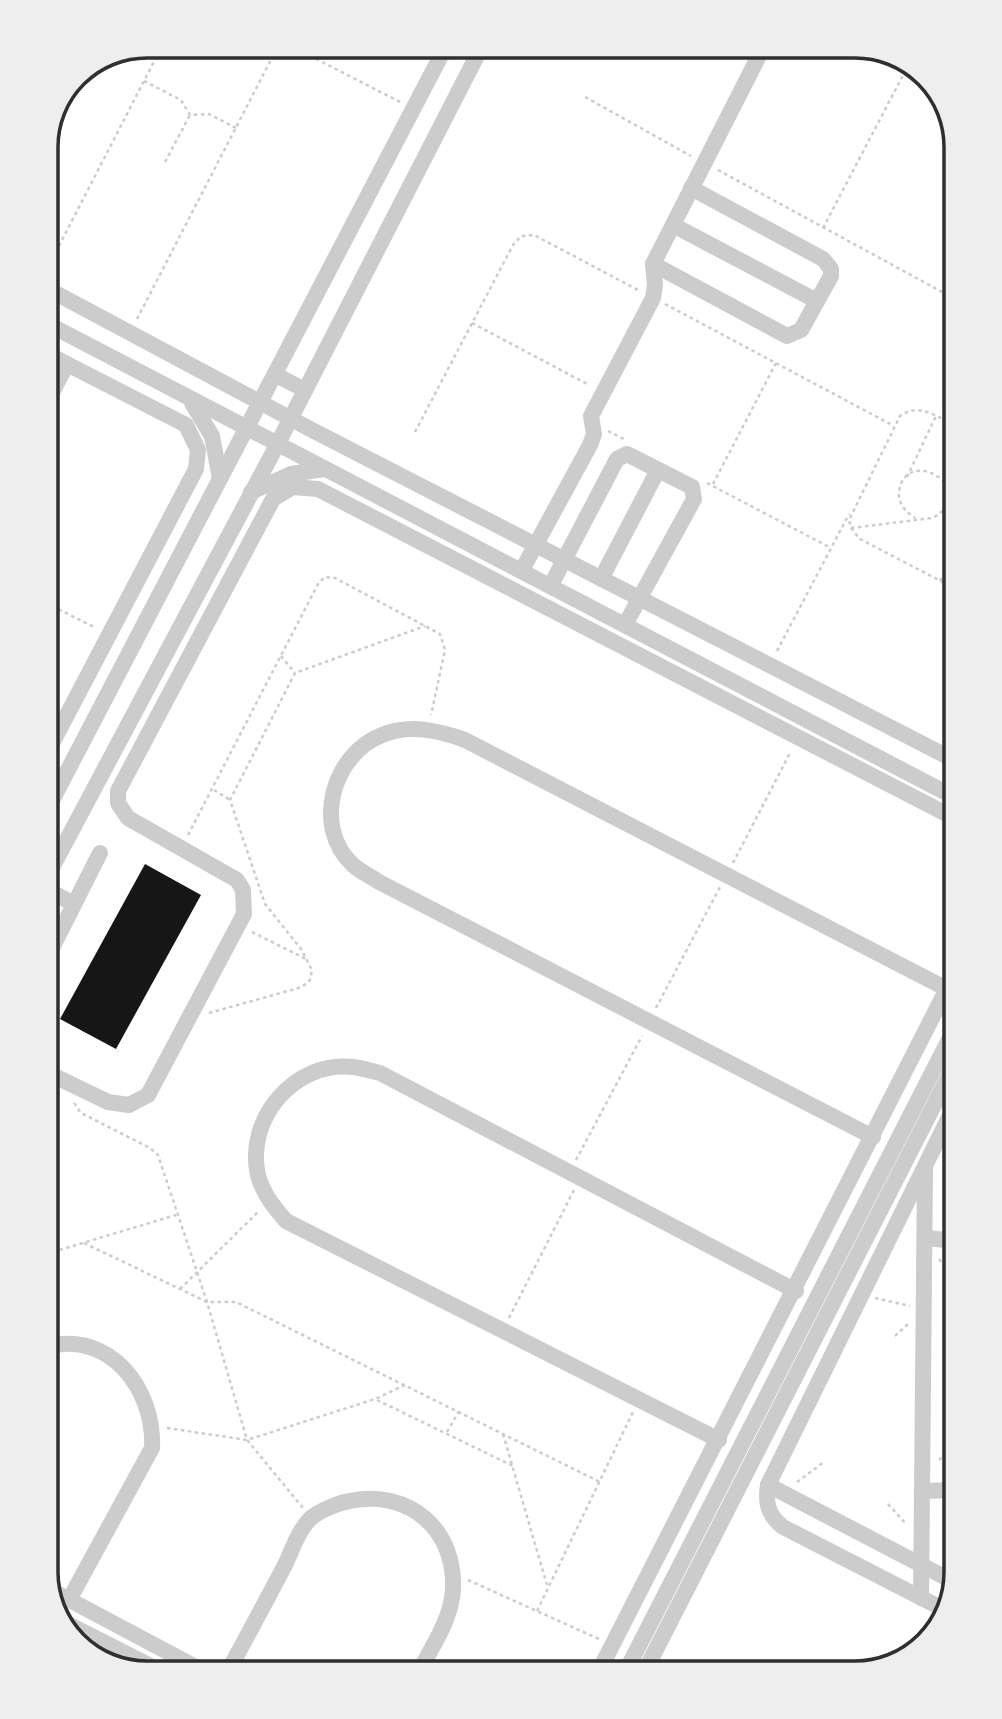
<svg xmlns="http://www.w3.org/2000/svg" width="1002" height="1719" font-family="'IBM Plex Sans',sans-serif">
	<rect width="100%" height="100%" fill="#fff"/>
	<path fill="#161616" d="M145,864L201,895L116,1049L60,1019Z"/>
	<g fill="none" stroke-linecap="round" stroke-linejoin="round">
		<g stroke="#ccc" stroke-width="2.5" stroke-dasharray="3.5 3.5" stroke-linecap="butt">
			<path d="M291,46L400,102"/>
			<path d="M144,81L181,100L190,115L209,114L236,128"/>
			<path d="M585,97L691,156"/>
			<path d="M165,162L190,115"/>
			<path d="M718,170L944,293H956"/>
			<path d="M823,228L910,62"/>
			<path d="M46,271L162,46"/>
			<path d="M665,304L894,426"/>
			<path d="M137,319L278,46"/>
			<path d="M472,323L589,385"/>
			<path d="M608,431L624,439"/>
			<path d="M415,432L513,245L521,236L534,235L638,290"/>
			<path d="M907,477L936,416"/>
			<path d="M707,483L831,548"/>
			<path d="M713,484L776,363"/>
			<path d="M948,488L956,502"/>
			<path d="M851,528L932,518C984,492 906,442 899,492C898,504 906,512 915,518"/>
			<path d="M940,581L956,549"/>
			<path d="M956,589L860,539L851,528L849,520L900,416C919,402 939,417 956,427"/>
			<path d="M46,603L96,628"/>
			<path d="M777,651L849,514"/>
			<path d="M281,656L295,673"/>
			<path d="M214,790L230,800"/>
			<path d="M188,835L318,584L325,577L335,578L440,634L445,650L431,715"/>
			<path d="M733,863L791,751"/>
			<path d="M252,932L308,960"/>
			<path d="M656,1008L720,887"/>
			<path d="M209,1013L302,987L310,980L312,970L301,949L265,904L230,800L295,673L425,626"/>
			<path d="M74,1103L81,1113L150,1148L158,1155L207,1302L247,1440L303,1508"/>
			<path d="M576,1160L642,1036"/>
			<path d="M84,1243L207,1302H236L600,1482"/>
			<path d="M46,1254L176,1215"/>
			<path d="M939,1259L951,1273"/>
			<path d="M180,1289L259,1211"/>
			<path d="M875,1298L910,1306"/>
			<path d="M509,1318L574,1190"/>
			<path d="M895,1336L908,1324"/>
			<path d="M377,1400L513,1466"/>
			<path d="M167,1428L247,1440L375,1399L405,1385"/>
			<path d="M447,1432L459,1411"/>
			<path d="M503,1434L547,1585"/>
			<path d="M939,1460L949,1451"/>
			<path d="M797,1482L824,1462"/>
			<path d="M888,1504L906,1524"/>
			<path d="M468,1580L599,1639"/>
			<path d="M537,1611L633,1412"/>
		</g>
		<g stroke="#ccc" stroke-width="16">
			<path d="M673,225L817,301"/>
			<path d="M653,264L787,336L801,330L831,276V269L823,259L691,188"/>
			<path d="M46,288L312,430L956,761"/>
			<path d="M46,323L956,798"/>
			<path d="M46,353L67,364"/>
			<path d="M276,375L305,390"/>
			<path d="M192,403L212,436L220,479"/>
			<path d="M251,492L291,474L324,469"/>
			<path d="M522,570L590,445L594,434L591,416L653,298L655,285L653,264L764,46"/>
			<path d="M601,579L658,470"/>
			<path d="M551,585L617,459L627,454L692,487L694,499L626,623"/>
			<path d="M46,755L196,469L198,450L186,425L67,364L46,404"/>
			<path d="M46,812L446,46"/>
			<path d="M46,879L277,445L482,46"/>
			<path d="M46,889L74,904"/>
			<path d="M46,960L100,853"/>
			<path d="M46,1072L108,1102L129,1105L148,1095L244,914L243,890L237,880L128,818L118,803V791L273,499L293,487L318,489L956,819"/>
			<path d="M873,1137L379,882C370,876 359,871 352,864C312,826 333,754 382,735C410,724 438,730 465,740L947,989"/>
			<path d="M926,1238L956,1241"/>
			<path d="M46,1347C110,1329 155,1390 152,1448L69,1600"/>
			<path d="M719,1440L286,1221C274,1207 263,1194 258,1175C245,1119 295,1060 353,1067C362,1068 371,1071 380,1073L796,1291"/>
			<path d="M768,1485L954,1582"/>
			<path d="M923,1491L956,1490"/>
			<path d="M49,1589L207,1673"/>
			<path d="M921,1598L925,1170"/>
			<path d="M945,1610L783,1527C768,1515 765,1503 768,1485L956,1103"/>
			<path d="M56,1618L164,1673"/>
			<path d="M85,1650L107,1662"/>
			<path d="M227,1673C247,1637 266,1601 285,1565C292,1550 299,1529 311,1518C321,1510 338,1503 350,1501C409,1489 456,1529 453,1590C451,1620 432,1647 418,1673"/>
			<path d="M598,1673L956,971"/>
			<path d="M625,1673L956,1026"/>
			<path d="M644,1673L956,1062"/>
		</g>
	</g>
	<path d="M0 0H1002V1719H0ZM147 58H855A89 89 0 0 1 944 147V1572A89 89 0 0 1 855 1661H147A89 89 0 0 1 58 1572V147A89 89 0 0 1 147 58Z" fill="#eee" fill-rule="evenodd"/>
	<path fill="none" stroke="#2f2f2f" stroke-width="3.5" d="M147 58H855A89 89 0 0 1 944 147V1572A89 89 0 0 1 855 1661H147A89 89 0 0 1 58 1572V147A89 89 0 0 1 147 58Z"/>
</svg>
